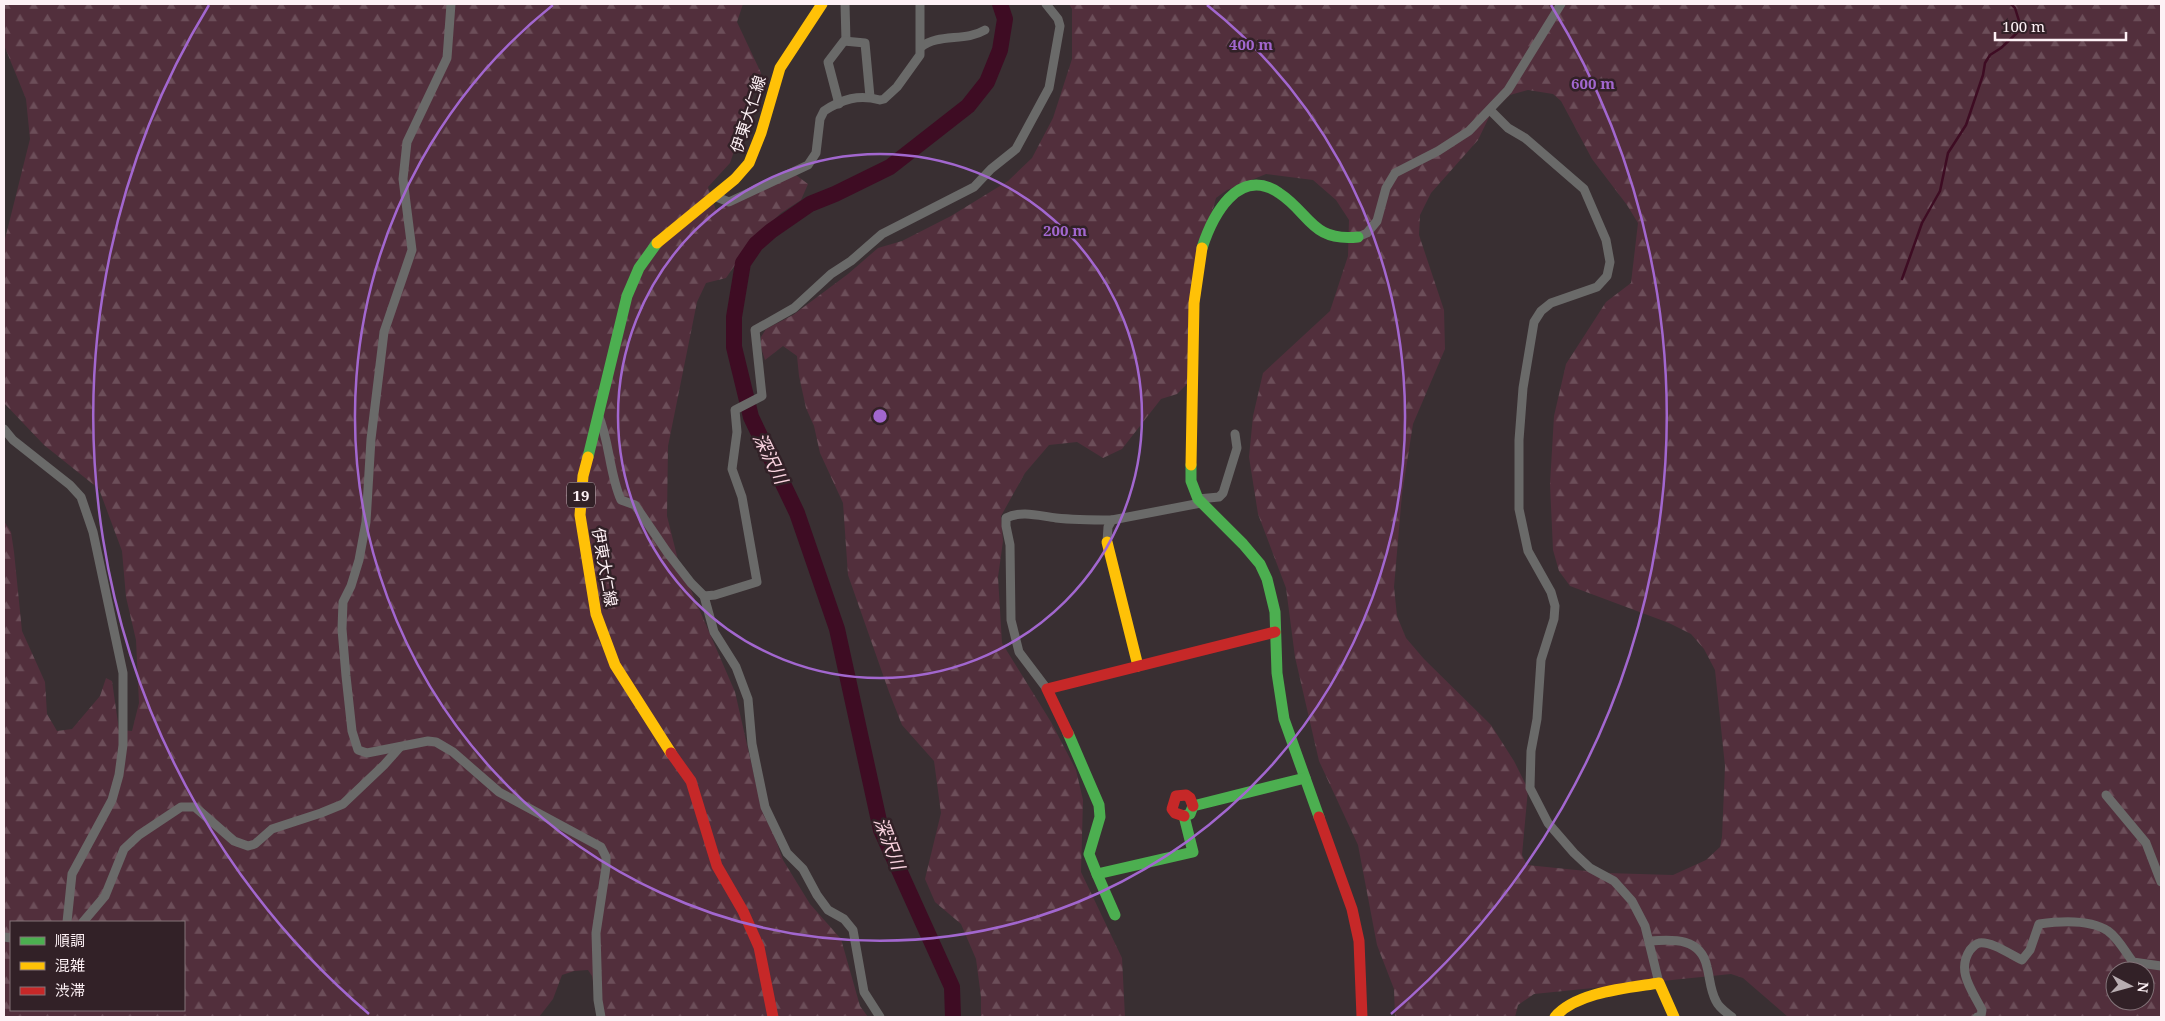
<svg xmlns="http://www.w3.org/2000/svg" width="2165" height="1021" font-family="'Noto Serif','Noto Sans JP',serif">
	<defs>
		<pattern id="forest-firs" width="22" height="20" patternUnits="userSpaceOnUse" patternTransform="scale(1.25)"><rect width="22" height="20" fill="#522f3c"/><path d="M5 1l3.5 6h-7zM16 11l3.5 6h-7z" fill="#6c4e59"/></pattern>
	</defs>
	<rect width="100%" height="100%" fill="#392f32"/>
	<g fill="url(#forest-firs)" fill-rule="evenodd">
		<path d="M4,4H743L737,22L761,73L730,163L708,187L716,210L796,175L808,184L801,200L781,213L751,242L726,278L706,283L697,302L668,446L667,516L678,560L735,692L756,784L783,860L810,904L841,939L860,1006L868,1017H604L596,998L592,976L588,970L574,971L562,975L553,999L539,1017H4V521L11,532L14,552L22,631L45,682L47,714L57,731L72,729L100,696L106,678L112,681L119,730L132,731L139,703L136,640L126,597L122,551L99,489L44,445L4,403V243L30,139L26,99L4,45ZM11,922H184V1010H11Z"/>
		<path d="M1069,4H2161V1017H1788L1743,978L1731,974L1534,994L1518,1005L1515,1017H1395L1394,989L1377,945L1358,845L1319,761L1295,657L1286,588L1258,514L1249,457L1253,416L1263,373L1330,311L1348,256L1349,220L1336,200L1313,180L1266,174L1227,190L1216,198L1209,223L1190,381L1177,394L1161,399L1122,449L1103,458L1077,442L1049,445L1025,473L1001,516L1003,541L998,577L1002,643L1051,722L1076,770L1083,800L1081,872L1122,958L1125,1017H981V997L976,959L961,924L935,902L925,879L941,813L934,761L902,725L889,692L848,575L843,503L820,453L814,426L806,408L799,376L797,356L783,346L765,360L761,348V337L766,329L793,315L848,274L878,248L902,241L951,216L1008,181L1032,158L1053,118L1072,59V9ZM1528,90L1553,94L1561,101L1592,159L1627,205L1638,223L1631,283L1606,302L1566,364L1554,416L1550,484L1553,550L1559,571L1570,586L1669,623L1691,634L1704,649L1715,670L1725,766L1722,837L1720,847L1706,860L1673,875L1606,873L1527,865L1522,855L1528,789L1514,761L1491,725L1424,659L1406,638L1397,616L1394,587L1402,494L1413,424L1445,349L1444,310L1419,235L1420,215L1431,193L1478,140L1491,113L1510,95ZM2115,971H2145V1001H2115Z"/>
	</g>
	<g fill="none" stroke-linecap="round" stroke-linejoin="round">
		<path stroke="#3e0c23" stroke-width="2.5" d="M1902,279L1922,223L1940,191L1948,153L1966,125L1983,75L1985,63L1990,55L2001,48L2019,31L2020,24L2015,8L2011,4"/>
		<path stroke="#3e0c23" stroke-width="16" d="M953,1017L952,987L881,830L837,629L797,513L751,417L734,347V317L743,263L756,244L771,231L810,204L835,194L890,167L968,106L987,82L1000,50L1005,19L1000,4"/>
		<g stroke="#6a6a69" stroke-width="9">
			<path d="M451,4L447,58L407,142L403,179L412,250L384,332L371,439L366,522L359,560L351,586L343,602L342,629L346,676L352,731L358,750L367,753L428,741L436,742L453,752L499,792L601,847L606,857V867L596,933L598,1000L601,1017"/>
			<path d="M845,4L846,41"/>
			<path d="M921,47C939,33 965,42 985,30"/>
			<path d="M839,104L828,62L844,41L865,43L870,97"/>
			<path d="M1490,110L1508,128L1525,138L1584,189L1606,240L1610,262L1607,276L1597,287L1551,303L1541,311L1534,322L1523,388L1519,440V509L1528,551L1551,592L1555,606L1554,619L1541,660L1537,719L1531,751L1530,788L1548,823L1574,853L1590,868L1614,881L1632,901L1645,926L1659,983"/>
			<path d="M714,196L729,202L808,165L816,153L820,119L824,111C842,99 859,94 880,100L884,99L897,87L920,55V4"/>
			<path d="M1358,237L1367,233L1377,221L1386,188L1395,173L1438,151L1469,131L1508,90L1561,4"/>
			<path d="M598,414C610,442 609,473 621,500L635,505L667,552L691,583L704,596L714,632L736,667L748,699L752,744L765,807L787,853L803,869L817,895L828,910L844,919L853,930L864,992L880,1017"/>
			<path d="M4,429L13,440L70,485L81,497L93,532L123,673V745L119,775L112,800L72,874L67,922"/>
			<path d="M1198,499L1219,497L1223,493L1237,448L1235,434"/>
			<path d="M1107,542L1108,527L1112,520L1201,503"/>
			<path d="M704,596L715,595L757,582L742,497L732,469L737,432L735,410L762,396L755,330L794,308L831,274L851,261L882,234L974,187L991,169L1016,149L1049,88L1060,26L1058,19L1046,4"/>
			<path d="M1047,689L1019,652L1011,620L1010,545L1006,526V518C1021,510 1040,516 1056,518C1075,520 1093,520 1112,520"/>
			<path d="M2106,795L2146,843L2161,882"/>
			<path d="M83,922L105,896L124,849L139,835L181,807H195L234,841L248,846L255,844L272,829L321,813L343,804L384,765L400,747"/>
			<path d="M4,937L11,938"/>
			<path d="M1650,941C1674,939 1701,938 1707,967C1710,978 1710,990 1716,1001C1719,1008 1726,1012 1732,1017"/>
			<path d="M1977,1017L1981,1016L1982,1010C1972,990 1956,971 1970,950C1973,947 1975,944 1979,943C1992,941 2011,955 2022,960L2030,950L2039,924C2060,921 2090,919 2108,931C2119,939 2125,952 2133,962L2161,966"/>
		</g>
		<g stroke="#4caf50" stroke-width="11">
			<path d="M1202,248C1212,217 1238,165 1279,193C1310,213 1311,242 1358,237"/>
			<path d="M588,457L627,296L639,268L657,243"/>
			<path d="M1191,465V481L1198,499L1243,544L1260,564L1267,579L1275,612L1277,673L1284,719L1319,817"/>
			<path d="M1068,733L1099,805L1100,817L1089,854L1097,874L1193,852L1184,816L1190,814L1193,806L1305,778"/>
			<path d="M1097,874L1115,915"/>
		</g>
		<g stroke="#ffc107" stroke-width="11">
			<path d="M657,243L735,179L749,163L761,133L780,68L822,4"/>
			<path d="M588,457L583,476L580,515L596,614L615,665L671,753"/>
			<path d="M1191,465L1194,303L1202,248"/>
			<path d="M1107,542L1138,666"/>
			<path d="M1555,1017C1576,992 1628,988 1659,983L1674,1017"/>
		</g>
		<g stroke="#c62828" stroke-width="11">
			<path d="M1068,733L1047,689L1275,632"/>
			<path d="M671,753L691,781L717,866L743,911L759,947L773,1017"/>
			<path d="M1184,816L1175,813L1172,809L1176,796L1186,795L1190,798L1193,806"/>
			<path d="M1319,817L1352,909L1359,941L1362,1017"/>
		</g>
	</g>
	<g fill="none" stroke="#a267cf" stroke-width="2.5">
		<circle cx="880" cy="416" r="262"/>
		<path d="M1207 5A525 525 0 1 1 553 5"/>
		<path d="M369 1014A787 787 0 0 1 209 5M1551 5A787 787 0 0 1 1391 1014"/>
	</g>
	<g text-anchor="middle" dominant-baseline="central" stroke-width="5" stroke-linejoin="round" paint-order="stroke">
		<rect fill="#322127" stroke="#c0b3b7" stroke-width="1" x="567" y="482.5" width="28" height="25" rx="4"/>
		<g font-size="15" font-weight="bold" fill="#fdf1f5">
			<text x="581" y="495">19</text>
		</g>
		<g font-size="16" fill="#fdf1f5" stroke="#322127">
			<text transform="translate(748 114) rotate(-72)">伊東大仁線</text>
			<text transform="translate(605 567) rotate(80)">伊東大仁線</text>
		</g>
		<g font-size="18" font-style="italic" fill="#fbd4e0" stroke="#322127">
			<text transform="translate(771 458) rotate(64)">深沢川</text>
			<text transform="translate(890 843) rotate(69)">深沢川</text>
		</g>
	</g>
	<circle cx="880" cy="416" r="8" fill="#a267cf" stroke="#322127" stroke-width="2.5"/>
	<g font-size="15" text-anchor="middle" font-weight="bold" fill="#a267cf" stroke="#322127" stroke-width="5" stroke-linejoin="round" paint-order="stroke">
		<text x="1251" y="50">400 m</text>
		<text x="1593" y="89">600 m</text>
		<text x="1065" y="236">200 m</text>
	</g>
	<rect width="2165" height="1021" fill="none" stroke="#fdf1f5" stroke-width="10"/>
	<rect x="10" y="921" width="175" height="90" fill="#322127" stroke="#837479"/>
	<rect x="20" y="937" width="25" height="8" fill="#4caf50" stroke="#837479"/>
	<text x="55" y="946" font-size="15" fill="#fdf1f5">順調</text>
	<rect x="20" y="962" width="25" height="8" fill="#ffc107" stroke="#837479"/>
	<text x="55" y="971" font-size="15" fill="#fdf1f5">混雑</text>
	<rect x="20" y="987" width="25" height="8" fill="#c62828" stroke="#837479"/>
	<text x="55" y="996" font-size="15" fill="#fdf1f5">渋滞</text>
	<g transform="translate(2130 986) rotate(96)"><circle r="24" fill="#322127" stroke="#837479"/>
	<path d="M0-4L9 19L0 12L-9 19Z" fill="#b8adb1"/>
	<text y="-8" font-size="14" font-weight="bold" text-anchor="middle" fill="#fdf1f5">N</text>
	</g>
	<path d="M1995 32v8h131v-8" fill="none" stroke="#fdf1f5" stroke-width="2.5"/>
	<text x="2002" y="32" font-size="15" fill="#fdf1f5" stroke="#322127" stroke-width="4" paint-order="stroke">100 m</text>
</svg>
